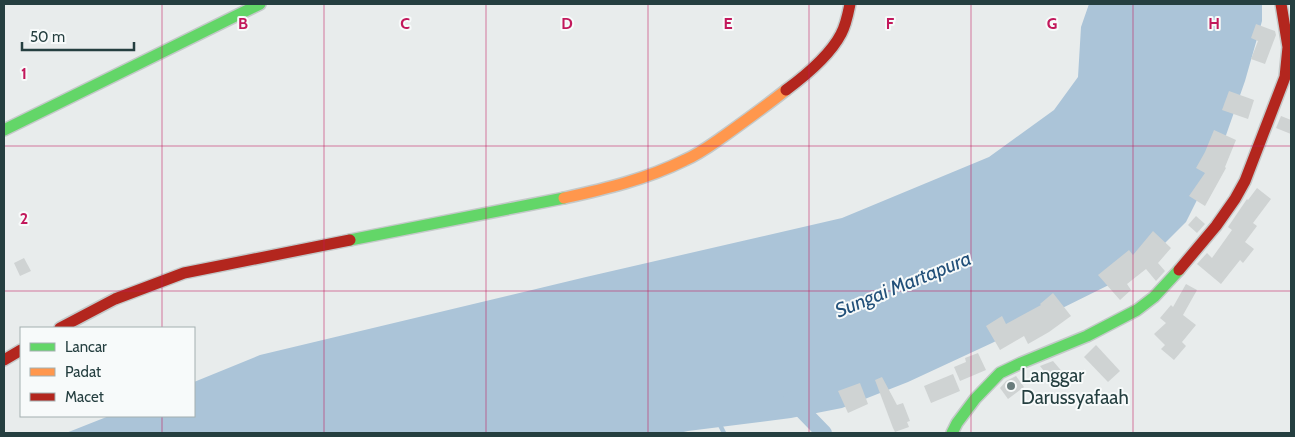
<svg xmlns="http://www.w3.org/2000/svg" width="1295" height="437" font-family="Cabin,sans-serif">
	<rect width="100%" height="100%" fill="#e8ecec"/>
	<path fill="#abc4d8" d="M1089,4H1262V21L1245,81L1218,158L1186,222L1137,271L992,343L908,382L842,408L791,418L688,431L679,433H66L109,416H194V382L260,355L586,277L842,218L989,157L1054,110L1078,77L1081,27Z"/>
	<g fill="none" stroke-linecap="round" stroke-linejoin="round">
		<path stroke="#abc4d8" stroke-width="4.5" d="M718,421L724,433"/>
		<path stroke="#abc4d8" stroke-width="16" d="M791,399L824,433"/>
	</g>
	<g fill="#cfd3d3">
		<path d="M1256,24L1275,31L1276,35L1265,64L1251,59L1258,41L1251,38Z"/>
		<path d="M1229,91L1254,100L1248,119L1222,110Z"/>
		<path d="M1281,116L1291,120V134L1276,128Z"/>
		<path d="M1214,130L1236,140L1225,167L1226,168L1205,206L1189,196L1205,173L1196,168L1205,152Z"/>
		<path d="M1257,188L1271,199L1253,223L1257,226L1245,242L1254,249L1243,263L1240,260L1221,284L1197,264L1207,253L1212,258L1232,230L1228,227L1247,199L1248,200Z"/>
		<path d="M1196,216L1205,224L1197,233L1188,225Z"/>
		<path d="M1153,231L1171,248L1158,263L1165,271L1156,281L1146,269L1127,284L1131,290L1120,300L1098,275L1129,250L1133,255Z"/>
		<path d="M24,258L31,271L20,276L14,263Z"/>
		<path d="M1186,284L1197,290L1183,315L1196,325L1182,342L1186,346L1174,360L1161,349L1165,345L1154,334L1166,323L1160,318L1171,305L1173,307Z"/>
		<path d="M1053,293L1071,316L1049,332L1028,344L1024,336L1000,350L986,326L1002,316L1006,324L1041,305L1040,304Z"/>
		<path d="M1096,345L1120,371L1108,382L1084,357Z"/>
		<path d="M978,353L986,370L960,381L954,367L966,362L965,358Z"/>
		<path d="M1053,361L1065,375L1054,384L1040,366Z"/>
		<path d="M953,374L960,391L931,403L924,386Z"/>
		<path d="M1016,376L1024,387L1008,399L1000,388L1006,381Z"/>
		<path d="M882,377L897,405L903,403L910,421L907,422L909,427L895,432L893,428L875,380Z"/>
		<path d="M860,383L868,404L848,413L838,391Z"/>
	</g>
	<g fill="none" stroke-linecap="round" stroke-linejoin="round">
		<g stroke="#c4c9c9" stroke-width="14">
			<g id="fast">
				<path d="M4,130L260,4"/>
				<path d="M350,240L564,198"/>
				<path d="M952,433L957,423L975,399L1000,373L1021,363L1087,336L1137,310L1154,297L1179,270"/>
			</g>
		</g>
		<g stroke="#c4c9c9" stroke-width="14">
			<path id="slow" d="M564,198C605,189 647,179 685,160C699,154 711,145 724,136C745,121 766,106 786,90"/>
		</g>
		<g stroke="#c4c9c9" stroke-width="14">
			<g id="jam">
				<path d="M786,90C805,76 830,55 841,34C846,25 848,14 850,4"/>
				<path d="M1179,270L1216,226L1235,199L1245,181L1285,77L1288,47L1281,4"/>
				<path d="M60,328L115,299L184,273L350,240"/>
				<path d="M4,360L21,350"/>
			</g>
		</g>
		<use href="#fast" stroke="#63d668" stroke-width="11"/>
		<use href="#slow" stroke="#ff974d" stroke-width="11"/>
		<use href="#jam" stroke="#b3261e" stroke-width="11"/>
	</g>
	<path fill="none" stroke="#c2185b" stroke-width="1" stroke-opacity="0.55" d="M162,4V328M324,4V433M486,4V433M648,4V433M809,4V433M971,4V433M1133,4V433M4,146H1291M4,291H1291M162,416V433"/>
	<circle fill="#697c7c" stroke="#f7fafa" stroke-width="2" cx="1011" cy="386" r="5"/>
	<g text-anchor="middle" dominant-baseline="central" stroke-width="4" stroke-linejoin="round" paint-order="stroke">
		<g font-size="19" fill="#253f40" stroke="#f7fafa" text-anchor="start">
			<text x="1021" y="375">Langgar<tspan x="1021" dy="22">Darussyafaah</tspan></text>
		</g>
		<g font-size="20" font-style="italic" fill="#225079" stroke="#f7fafa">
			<text transform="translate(903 284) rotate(-22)">Sungai Martapura</text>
		</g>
	</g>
	<g font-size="16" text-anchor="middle" font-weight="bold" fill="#c2185b" stroke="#f7fafa" stroke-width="4" stroke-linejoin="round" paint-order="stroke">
		<text x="243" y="29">B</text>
		<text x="405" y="29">C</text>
		<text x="567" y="29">D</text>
		<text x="728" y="29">E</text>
		<text x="890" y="29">F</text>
		<text x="1052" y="29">G</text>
		<text x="1214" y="29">H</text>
		<text x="24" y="79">1</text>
		<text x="24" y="224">2</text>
	</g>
	<rect width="1295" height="437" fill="none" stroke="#253f40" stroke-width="10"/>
	<rect x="20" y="327" width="175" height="90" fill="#f7fafa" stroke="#a3afb0"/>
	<rect x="30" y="343" width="25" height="8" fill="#63d668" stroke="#a3afb0"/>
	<text x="65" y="352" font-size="15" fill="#253f40">Lancar</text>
	<rect x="30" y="368" width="25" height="8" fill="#ff974d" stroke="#a3afb0"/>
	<text x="65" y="377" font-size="15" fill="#253f40">Padat</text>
	<rect x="30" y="393" width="25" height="8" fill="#b3261e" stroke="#a3afb0"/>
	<text x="65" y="402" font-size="15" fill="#253f40">Macet</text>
	<path d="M22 42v8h112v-8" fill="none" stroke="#253f40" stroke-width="2.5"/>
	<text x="30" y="42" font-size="15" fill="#253f40" stroke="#f7fafa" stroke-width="4" paint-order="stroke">50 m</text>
</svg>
